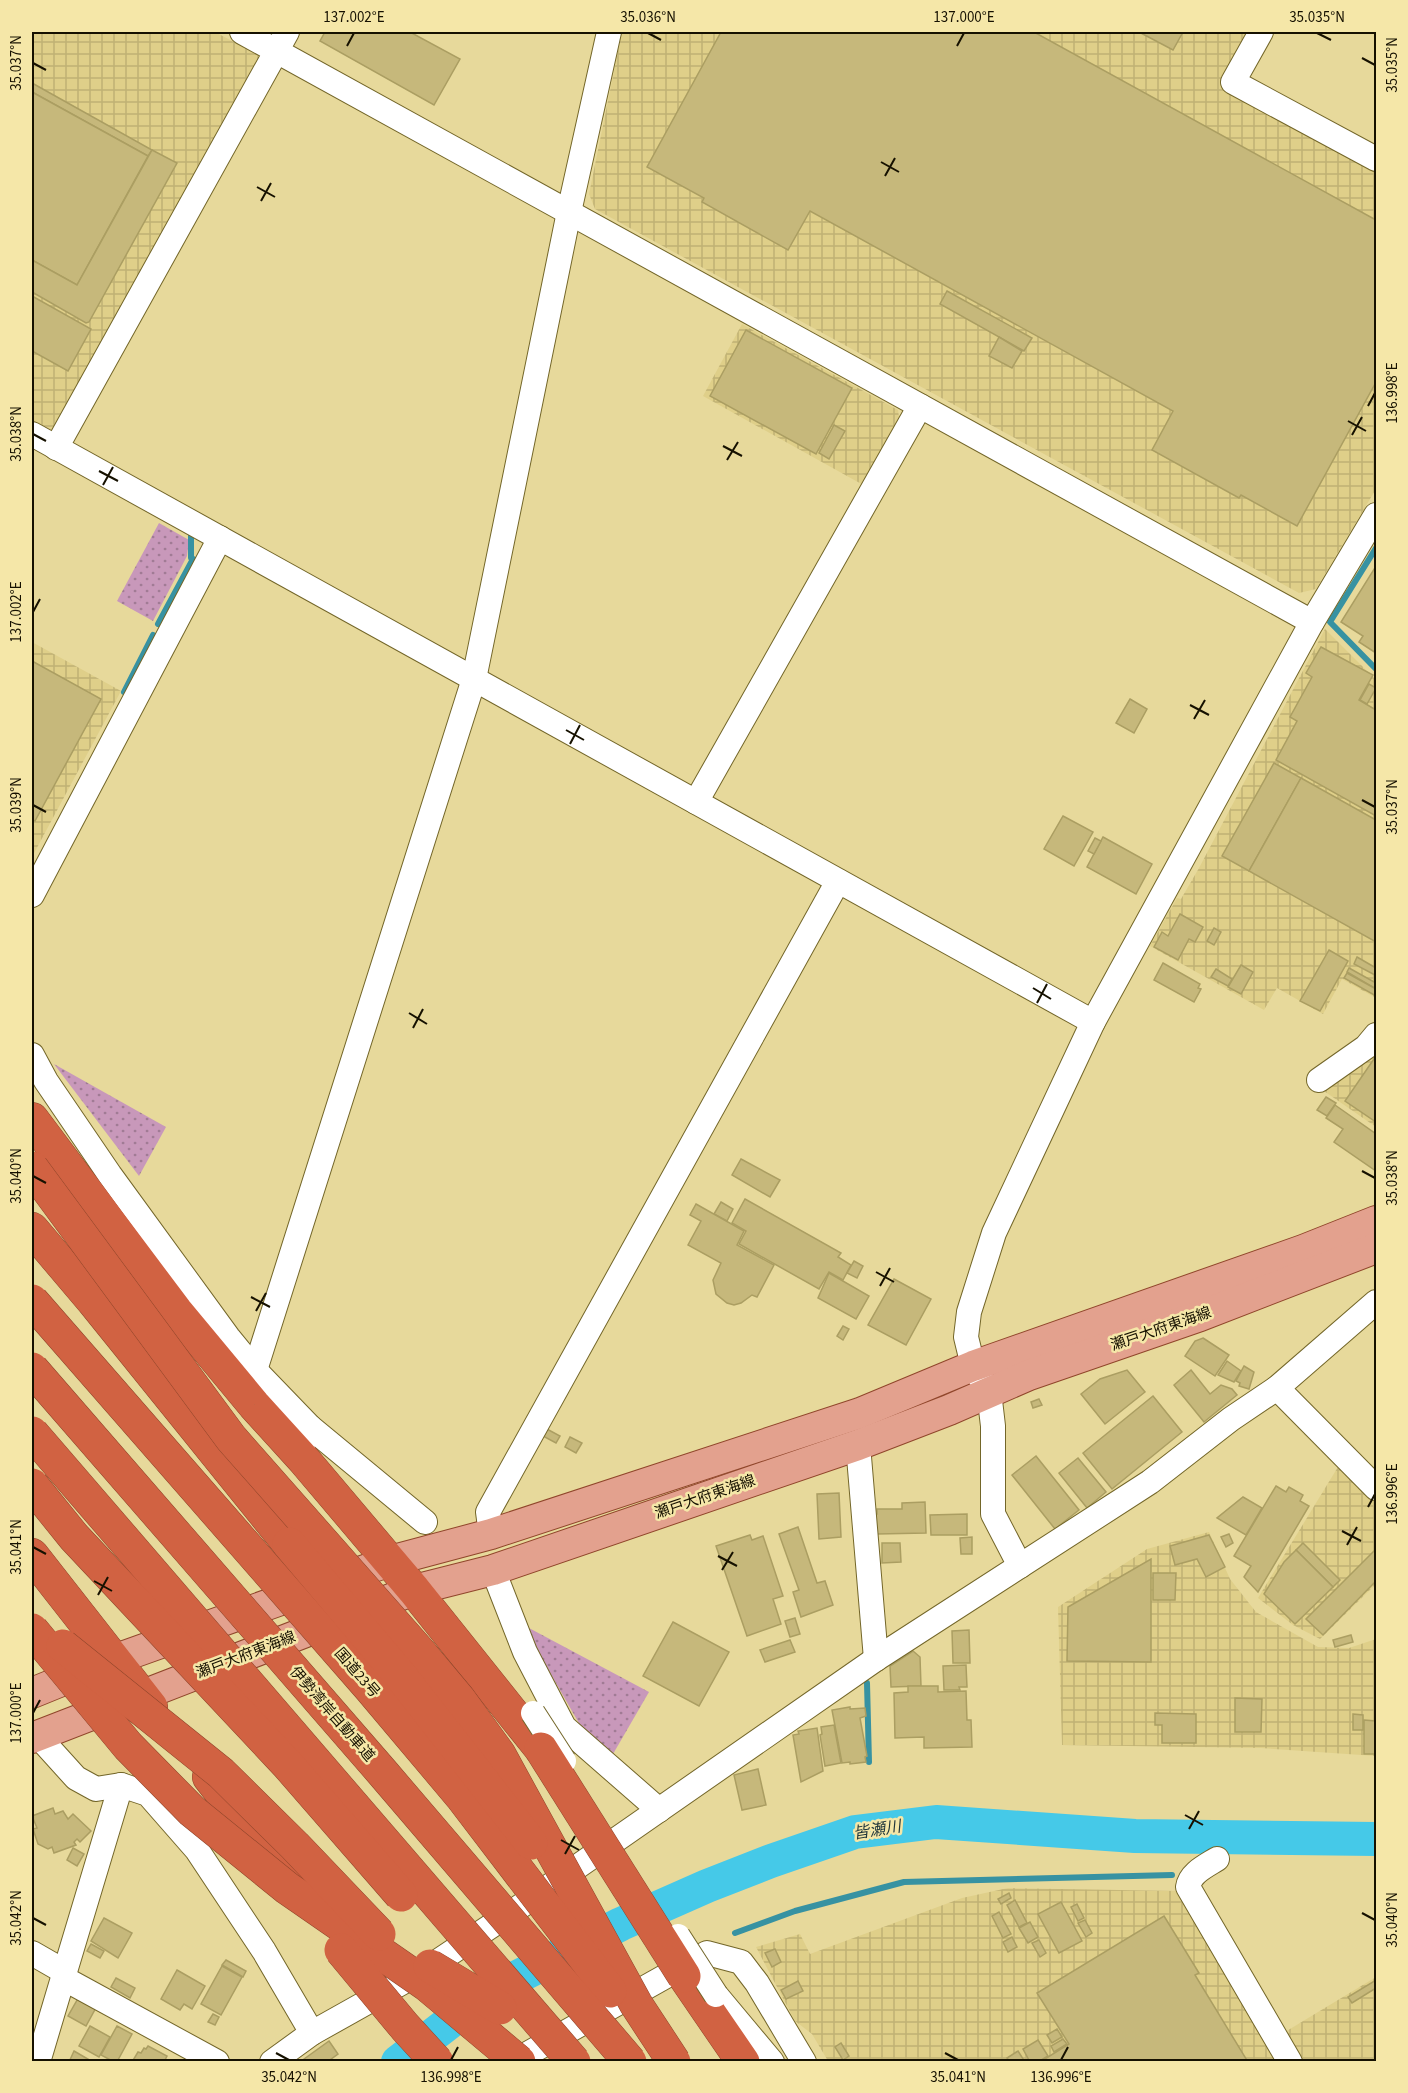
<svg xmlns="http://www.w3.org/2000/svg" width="1408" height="2093" font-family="'Source Sans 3','Noto Sans JP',sans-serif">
	<defs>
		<pattern id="industrial-grid" width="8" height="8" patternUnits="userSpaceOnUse" patternTransform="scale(1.5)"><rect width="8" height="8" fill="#dfcf89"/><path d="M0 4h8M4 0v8" fill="none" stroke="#bfb174"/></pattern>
		<pattern id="grass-dots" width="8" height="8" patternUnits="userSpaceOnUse" patternTransform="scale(1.5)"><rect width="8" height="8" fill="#c898ba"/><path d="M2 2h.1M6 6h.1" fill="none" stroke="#a17b95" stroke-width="1.8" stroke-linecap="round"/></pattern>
	</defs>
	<rect width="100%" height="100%" fill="#e7d99b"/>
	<g fill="url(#industrial-grid)">
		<path d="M32,32H215L257,54L259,59L49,435L32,425Z"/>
		<path d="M622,32H1253L1223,84L1376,168V489L1316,589L1299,593L595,209L589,194Z"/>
		<path d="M742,324L898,410L900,423L865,486L703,396Z"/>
		<path d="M1325,629L1376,680V998L1342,979L1323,1014L1277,988L1264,1010L1150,946L1177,898L1181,899L1199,868Z"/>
		<path d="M32,642L121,691L32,857Z"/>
		<path d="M1376,1042V1127L1321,1089Z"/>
		<path d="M1341,1462L1376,1497V1584L1320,1639L1293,1625L1258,1598Z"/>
		<path d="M1209,1532L1230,1579L1256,1612L1318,1647L1349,1648L1376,1639V1756L1261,1748L1062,1745L1058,1607L1147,1549Z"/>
		<path d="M1008,1888L1178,1891L1278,2061H828L812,2034L795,2021L756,1947L800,1934L810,1954L962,1898Z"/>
		<path d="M1376,1977V2061H1303L1285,2032Z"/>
	</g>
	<g fill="url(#grass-dots)">
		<path d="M159,523L189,540L187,556L153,621L117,601Z"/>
		<path d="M54,1064L166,1127L139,1176Z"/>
		<path d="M529,1628L649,1692L613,1754L580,1725L530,1638Z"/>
	</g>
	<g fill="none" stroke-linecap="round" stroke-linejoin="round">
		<g stroke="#3792a2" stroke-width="6">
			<path d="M1376,548L1330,622L1376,669"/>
			<path d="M158,624L193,559L191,558V535"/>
			<path d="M124,692L153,635"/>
			<path d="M867,1683L869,1762"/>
			<path d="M735,1933L795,1911L904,1882L1172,1875"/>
		</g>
		<path stroke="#45c9e8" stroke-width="34" d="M398,2062L490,1991L621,1924L707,1886L771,1861L855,1832L936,1822L1135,1836L1376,1839"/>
	</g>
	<g fill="#c6b87b" stroke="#ab9e62" stroke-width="1.5">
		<path d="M325,32H410L460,59L434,105L320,41Z"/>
		<path d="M721,32H1034L1376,220V382L1297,526L1241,495L1239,498L1152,450L1173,411L810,211L788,250L702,202L704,198L647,167Z"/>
		<path d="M1139,32H1183L1173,50Z"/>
		<path d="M32,83L152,150L148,156L32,92Z"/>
		<path d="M32,92L148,156L77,285L32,260Z"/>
		<path d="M152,150L177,163L89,322L86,323L32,292V260L77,285Z"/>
		<path d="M947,291L1032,338L1024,351L940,304Z"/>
		<path d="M32,296L91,329L68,371L32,351Z"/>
		<path d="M746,330L852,388L816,454L710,396Z"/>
		<path d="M999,337L1022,351L1012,368L989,356Z"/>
		<path d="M834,425L845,431L829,459L819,453Z"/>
		<path d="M1376,566V653L1359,642L1363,636L1341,622Z"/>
		<path d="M1321,647L1373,675L1359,700L1376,710V816L1276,760L1297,721L1290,717L1312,677L1306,673Z"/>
		<path d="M32,661L101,699L35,821L32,819Z"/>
		<path d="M1369,684L1376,688L1367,704L1360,700Z"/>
		<path d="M1130,699L1147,709L1134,733L1116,723Z"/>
		<path d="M1274,763L1301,778L1249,871L1222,856Z"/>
		<path d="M1301,778L1376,820V942L1249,871Z"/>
		<path d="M1063,816L1093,832L1074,866L1044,849Z"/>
		<path d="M1103,837L1152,864L1136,894L1087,867Z"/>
		<path d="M1095,838L1101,841L1094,854L1088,851Z"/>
		<path d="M1180,914L1203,927L1195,942L1189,939L1178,960L1154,947L1162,932L1168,936Z"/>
		<path d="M1214,928L1221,932L1214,945L1207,941Z"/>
		<path d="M1329,950L1348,961L1320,1011L1300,1001Z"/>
		<path d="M1357,957L1376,968L1375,975L1354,964Z"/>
		<path d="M1163,963L1200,984L1198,988L1201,989L1194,1002L1154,980Z"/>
		<path d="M1241,965L1253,972L1241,994L1228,987Z"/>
		<path d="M1349,968L1376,983V989L1347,972Z"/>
		<path d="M1216,969L1232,979L1228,986L1211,977Z"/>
		<path d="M1347,973L1376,989V996L1344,978Z"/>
		<path d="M1376,1056V1122L1345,1101Z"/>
		<path d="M1326,1097L1336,1103L1327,1116L1317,1110Z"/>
		<path d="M1335,1105L1376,1134V1171L1334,1142L1343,1129L1326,1118Z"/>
		<path d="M741,1159L780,1180L770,1197L732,1175Z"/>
		<path d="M745,1199L841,1253L838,1257L851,1265L843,1280L829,1272L819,1289L739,1244L746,1231L732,1223Z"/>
		<path d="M721,1202L733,1209L727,1221L714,1214Z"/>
		<path d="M696,1204L744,1231L737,1245L774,1265L757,1297L752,1295L741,1303L734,1305L727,1303L716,1294L713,1280L721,1263L688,1245L701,1221L690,1215Z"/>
		<path d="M854,1261L863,1266L857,1278L847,1273Z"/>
		<path d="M829,1273L869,1296L856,1319L818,1298Z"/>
		<path d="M894,1279L931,1299L906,1345L868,1325Z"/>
		<path d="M843,1326L849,1329L843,1340L837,1336Z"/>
		<path d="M1203,1338L1229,1355L1215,1376L1185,1356L1195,1341Z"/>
		<path d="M1227,1361L1241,1371L1234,1382L1218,1375Z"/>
		<path d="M1244,1366L1254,1372L1249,1389L1239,1386L1240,1383L1236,1381Z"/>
		<path d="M1127,1370L1145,1392L1105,1424L1081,1394L1100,1379Z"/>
		<path d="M1191,1370L1210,1394L1221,1385L1232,1389L1237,1395L1204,1422L1174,1385Z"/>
		<path d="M1153,1396L1182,1432L1112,1489L1083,1453Z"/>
		<path d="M1039,1399L1042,1405L1033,1408L1031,1402Z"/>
		<path d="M545,1428L560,1436L556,1443L541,1435Z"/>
		<path d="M570,1437L582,1443L576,1453L565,1447Z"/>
		<path d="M1036,1456L1079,1510L1055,1529L1012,1475Z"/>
		<path d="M1078,1458L1106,1492L1087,1508L1059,1473Z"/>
		<path d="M1276,1486L1286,1492L1289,1487L1303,1495L1300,1501L1309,1506L1258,1592L1244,1577L1251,1566L1234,1556Z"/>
		<path d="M839,1493L841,1537L819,1539L817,1494Z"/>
		<path d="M1243,1497L1262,1508L1246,1535L1217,1518Z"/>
		<path d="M925,1502L926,1533L877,1534V1530H875V1514H877V1509H902V1503Z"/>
		<path d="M967,1514V1535H931L930,1515Z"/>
		<path d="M798,1527L817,1583L825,1581L833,1605L801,1617L793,1592L799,1590L779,1534Z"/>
		<path d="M1229,1534L1233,1543L1226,1547L1221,1537Z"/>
		<path d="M750,1535L752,1540L763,1536L783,1596L773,1599L781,1624L747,1636L716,1546Z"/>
		<path d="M1209,1535L1225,1567L1206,1577L1197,1559L1175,1565L1170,1546Z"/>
		<path d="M972,1537V1554H961L960,1538Z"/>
		<path d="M882,1543H900L901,1562L882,1563Z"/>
		<path d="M1303,1543L1340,1580L1333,1587L1296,1550Z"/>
		<path d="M1376,1549V1581L1323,1635L1306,1619Z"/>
		<path d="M1296,1550L1333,1587L1295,1624L1264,1594L1284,1562Z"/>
		<path d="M1151,1559V1662L1067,1661L1068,1607Z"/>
		<path d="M1153,1573H1176L1175,1600H1153Z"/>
		<path d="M795,1618L800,1634L790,1637L785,1621Z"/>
		<path d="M673,1622L729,1652L699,1706L643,1676Z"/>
		<path d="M969,1630L970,1663H953L952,1631Z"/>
		<path d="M1351,1635L1353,1642L1335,1647L1333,1640Z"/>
		<path d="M790,1640L795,1652L765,1662L760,1650Z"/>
		<path d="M913,1651L920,1657L921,1686L891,1687L890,1666Z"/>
		<path d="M966,1665L967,1687H959L960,1690H944L943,1666Z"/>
		<path d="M908,1686H938V1692L966,1691L967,1720H971L972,1747L924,1748V1737L895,1738L894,1693L908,1692Z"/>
		<path d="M1235,1698L1262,1699L1261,1732H1235Z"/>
		<path d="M850,1707V1709L865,1708L866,1716L860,1718L867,1756L865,1757L866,1762L850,1764V1762L842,1763L832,1710Z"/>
		<path d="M1155,1713L1196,1714V1743H1162V1725H1155Z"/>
		<path d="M1353,1714L1363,1715V1730H1353Z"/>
		<path d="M1364,1720L1376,1721V1754H1364Z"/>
		<path d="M834,1725L841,1763L825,1766L820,1735L822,1734L821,1727Z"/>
		<path d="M817,1728L823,1771L801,1782L793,1735L799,1734L798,1731Z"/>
		<path d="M758,1769L766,1805L742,1810L734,1775Z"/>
		<path d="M53,1808L55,1814L63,1811L68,1819L73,1814L91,1831L80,1842L77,1839L74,1842L76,1845L54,1853L52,1847L48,1849L38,1844L33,1829L37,1828L32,1816Z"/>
		<path d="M73,1848L84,1854L77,1866L67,1860Z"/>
		<path d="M1009,1893L1011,1898L1001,1904L998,1899Z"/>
		<path d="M1015,1900L1027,1923L1019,1927L1007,1905Z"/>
		<path d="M1061,1902L1082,1941L1059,1953L1038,1914Z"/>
		<path d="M1077,1904L1084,1918L1078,1921L1071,1907Z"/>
		<path d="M999,1912L1011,1934L1003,1938L992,1916Z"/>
		<path d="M1164,1916L1199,1973L1195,1975L1248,2062H1040L1069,2044L1037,1993Z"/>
		<path d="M104,1918L132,1933L118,1958L91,1941Z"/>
		<path d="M1085,1920L1092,1933L1086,1937L1078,1923Z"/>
		<path d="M1030,1922L1038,1937L1028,1943L1019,1928Z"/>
		<path d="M1012,1937L1017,1947L1008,1952L1003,1942Z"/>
		<path d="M1039,1940L1046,1953L1040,1957L1032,1943Z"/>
		<path d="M91,1944L104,1951L100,1958L87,1951Z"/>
		<path d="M775,1949L781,1962L772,1967L765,1953Z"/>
		<path d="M226,1960L246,1971L243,1977L222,1965Z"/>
		<path d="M222,1966L242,1977L221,2015L201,2004Z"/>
		<path d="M177,1970L205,1986L192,2009L184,2004L180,2010L161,1999Z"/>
		<path d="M116,1978L135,1988L130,1998L111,1987Z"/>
		<path d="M1376,1980V1988L1352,2003L1348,1997Z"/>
		<path d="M798,1981L803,1991L786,1999L781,1990Z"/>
		<path d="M80,1995L98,2004L86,2026L68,2016Z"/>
		<path d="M213,2014L219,2017L215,2025L208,2022Z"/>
		<path d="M90,2026L110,2037L99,2057L79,2046Z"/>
		<path d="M117,2026L132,2034L118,2060L114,2062L101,2055Z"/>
		<path d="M1057,2029L1062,2037L1052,2043L1047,2035Z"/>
		<path d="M1063,2039L1067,2044L1054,2052L1051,2046Z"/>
		<path d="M1038,2040L1048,2056L1038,2062H1030L1023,2049Z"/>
		<path d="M329,2041L338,2054L327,2062H300Z"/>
		<path d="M841,2043L849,2056L843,2060L835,2047Z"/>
		<path d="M148,2046L167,2056L164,2062H132L138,2052L141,2053L144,2048L146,2049Z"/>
		<path d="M74,2051L93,2062H69Z"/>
		<path d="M1018,2051L1025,2062H1010L1007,2058Z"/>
	</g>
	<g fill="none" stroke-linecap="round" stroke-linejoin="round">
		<g stroke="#736629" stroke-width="26">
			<g id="minor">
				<path d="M242,32L1312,622"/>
				<path d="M1261,32L1233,82L1376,159"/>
				<path d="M32,434L1093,1022"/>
				<path d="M56,448L287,32"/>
				<path d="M696,802L920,406"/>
				<path d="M32,895L220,538"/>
				<path d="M32,1055L46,1081L110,1175L228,1337L255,1370L310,1427L302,1441L304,1460"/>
				<path d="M1319,1080L1366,1047L1376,1035"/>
				<path d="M255,1370L474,679L569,212L609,32"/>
				<path d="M1277,1388L1376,1488"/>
				<path d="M310,1427L425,1522"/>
				<path d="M858,1445L876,1659"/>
				<path d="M491,1534L488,1512L838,881"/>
				<path d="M1020,1566L993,1514V1426L989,1392L973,1366L966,1337L969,1312L994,1233L1093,1022L1312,622L1376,515"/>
				<path d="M493,1570L525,1652L564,1727L659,1810"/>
				<path d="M38,1736L76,1778L96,1789L121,1785L148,1794L197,1850L264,1951L312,2033"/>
				<path d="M1217,1859C1206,1866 1190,1873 1188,1887L1290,2062"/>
				<path d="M32,1953L65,1972"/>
				<path d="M63,1978L121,1785"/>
				<path d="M716,1995L772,2062"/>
				<path d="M38,2062L63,1978L217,2062"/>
				<path d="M272,2062L312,2033L428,1968L518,1908L876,1659L1150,1482L1231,1419L1277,1388L1376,1302"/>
				<path d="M513,2062L707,1953L741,1962L757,1983L804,2062"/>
			</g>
		</g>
		<g stroke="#90462b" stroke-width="32">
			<g id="major">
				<path d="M32,1693L113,1660L390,1561L491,1534L860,1413L973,1366L1303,1250L1376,1221"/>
				<path d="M32,1738L414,1590L493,1570L858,1445L949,1410L1029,1375L1200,1316L1376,1248"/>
			</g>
		</g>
		<g stroke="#90462b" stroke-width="34">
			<g id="highway">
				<path d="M32,1119L176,1311L254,1405L304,1460L414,1590L541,1749"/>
				<path d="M32,1229L93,1301L289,1544"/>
				<path d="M32,1555L151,1707"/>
				<path d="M209,1777L295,1888"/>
				<path d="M684,1976L743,2062"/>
			</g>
		</g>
		<use href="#minor" stroke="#fff" stroke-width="24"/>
		<use href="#major" stroke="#e3a18e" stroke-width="30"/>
		<use href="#highway" stroke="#d16242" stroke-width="33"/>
		<g stroke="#736629" stroke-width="26" stroke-linecap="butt">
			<g id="minor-bridge">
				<path d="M533,1713L564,1761"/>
				<path d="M678,1936L716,1995"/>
			</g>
		</g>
		<g stroke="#90462b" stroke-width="34" stroke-linecap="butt">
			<g id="highway-bridge">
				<path d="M32,1168L231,1438L423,1656L459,1699L499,1754L636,2004L674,2062"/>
				<path d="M32,1301L370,1688L461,1796L610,1991"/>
				<path d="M32,1369L382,1772L630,2062"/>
				<path d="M32,1433L574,2062"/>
				<path d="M32,1485L74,1537L287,1764L401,1895"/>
				<path d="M289,1544L400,1675L531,1843"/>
				<path d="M32,1630L128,1746L192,1811L287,1888L427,1985L519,2062"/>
				<path d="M63,1646L221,1773L295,1846L379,1934"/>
				<path d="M541,1749L684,1976"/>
				<path d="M341,1950L405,2027L437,2062"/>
				<path d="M430,1966L500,2008"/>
			</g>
		</g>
		<use href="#minor-bridge" stroke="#fff" stroke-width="24"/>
		<use href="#highway-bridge" stroke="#d16242" stroke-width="33"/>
	</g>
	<path fill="none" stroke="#161100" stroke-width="2" d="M648,33L661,40M1317,33L1331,40M347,46L354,33M957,46L964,33M1362,58L1375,65M33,63L46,70M881,162L899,172M885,176L895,158M257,187L275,197M261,201L271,183M1368,406L1375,393M1348,421L1366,431M33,434L46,441M1352,435L1362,417M723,446L742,456M727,460L738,442M99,471L118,481M103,485L113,467M33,612L40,599M1190,705L1209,715M1194,719L1205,700M566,730L584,740M570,744L580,725M1362,800L1375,807M33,805L46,812M1033,988L1051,999M1037,1003L1047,984M409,1013L427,1024M413,1028L423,1009M1362,1171L1375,1178M33,1176L46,1183M876,1272L894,1282M880,1286L890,1268M251,1297L270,1307M256,1311L266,1293M1368,1507L1375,1494M1342,1531L1361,1541M1347,1545L1357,1527M33,1547L46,1554M718,1556L737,1566M722,1570L733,1552M94,1581L112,1591M98,1595L108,1577M33,1713L40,1700M1185,1815L1203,1825M1189,1829L1199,1811M561,1840L579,1850M565,1854L575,1836M1362,1913L1375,1920M33,1918L46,1925M276,2053L289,2060M945,2053L958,2060M451,2060L458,2047M1061,2060L1068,2047"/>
	<g text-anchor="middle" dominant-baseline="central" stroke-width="5" stroke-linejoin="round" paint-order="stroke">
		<g font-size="15" fill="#161100" stroke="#f5e7a8">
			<text transform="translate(1161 1329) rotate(-19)">瀬戸大府東海線</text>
			<text transform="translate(705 1497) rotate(-19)">瀬戸大府東海線</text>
			<text transform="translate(246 1655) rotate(-21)">瀬戸大府東海線</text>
			<text transform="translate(357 1673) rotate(49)">国道23号</text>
			<text transform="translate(332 1714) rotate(49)">伊勢湾岸自動車道</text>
		</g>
		<g font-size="16" font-style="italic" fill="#1f353b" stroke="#f5e7a8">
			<text transform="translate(877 1830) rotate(-9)">皆瀬川</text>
		</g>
	</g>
	<rect width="1408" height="2093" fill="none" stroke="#f5e7a8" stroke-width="66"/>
	<rect x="33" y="33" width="1342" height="2027" fill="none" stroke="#161100" stroke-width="2"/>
	<g font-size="15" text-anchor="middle" fill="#161100">
		<text x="354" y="22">137.002°E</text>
		<text x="648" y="22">35.036°N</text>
		<text x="964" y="22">137.000°E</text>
		<text x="1317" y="22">35.035°N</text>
		<text transform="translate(16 63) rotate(-90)" y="5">35.037°N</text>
		<text transform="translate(1392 65) rotate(-90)" y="5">35.035°N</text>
		<text transform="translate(1392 393) rotate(-90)" y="5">136.998°E</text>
		<text transform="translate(16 434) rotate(-90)" y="5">35.038°N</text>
		<text transform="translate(16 612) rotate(-90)" y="5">137.002°E</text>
		<text transform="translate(16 805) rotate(-90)" y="5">35.039°N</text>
		<text transform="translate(1392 807) rotate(-90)" y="5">35.037°N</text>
		<text transform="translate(16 1176) rotate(-90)" y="5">35.040°N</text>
		<text transform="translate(1392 1178) rotate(-90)" y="5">35.038°N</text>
		<text transform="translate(1392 1494) rotate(-90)" y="5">136.996°E</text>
		<text transform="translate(16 1547) rotate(-90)" y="5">35.041°N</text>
		<text transform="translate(16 1713) rotate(-90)" y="5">137.000°E</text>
		<text transform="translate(16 1918) rotate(-90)" y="5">35.042°N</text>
		<text transform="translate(1392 1920) rotate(-90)" y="5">35.040°N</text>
		<text x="289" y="2082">35.042°N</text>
		<text x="451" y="2082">136.998°E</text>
		<text x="958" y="2082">35.041°N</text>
		<text x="1061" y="2082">136.996°E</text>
	</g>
</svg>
